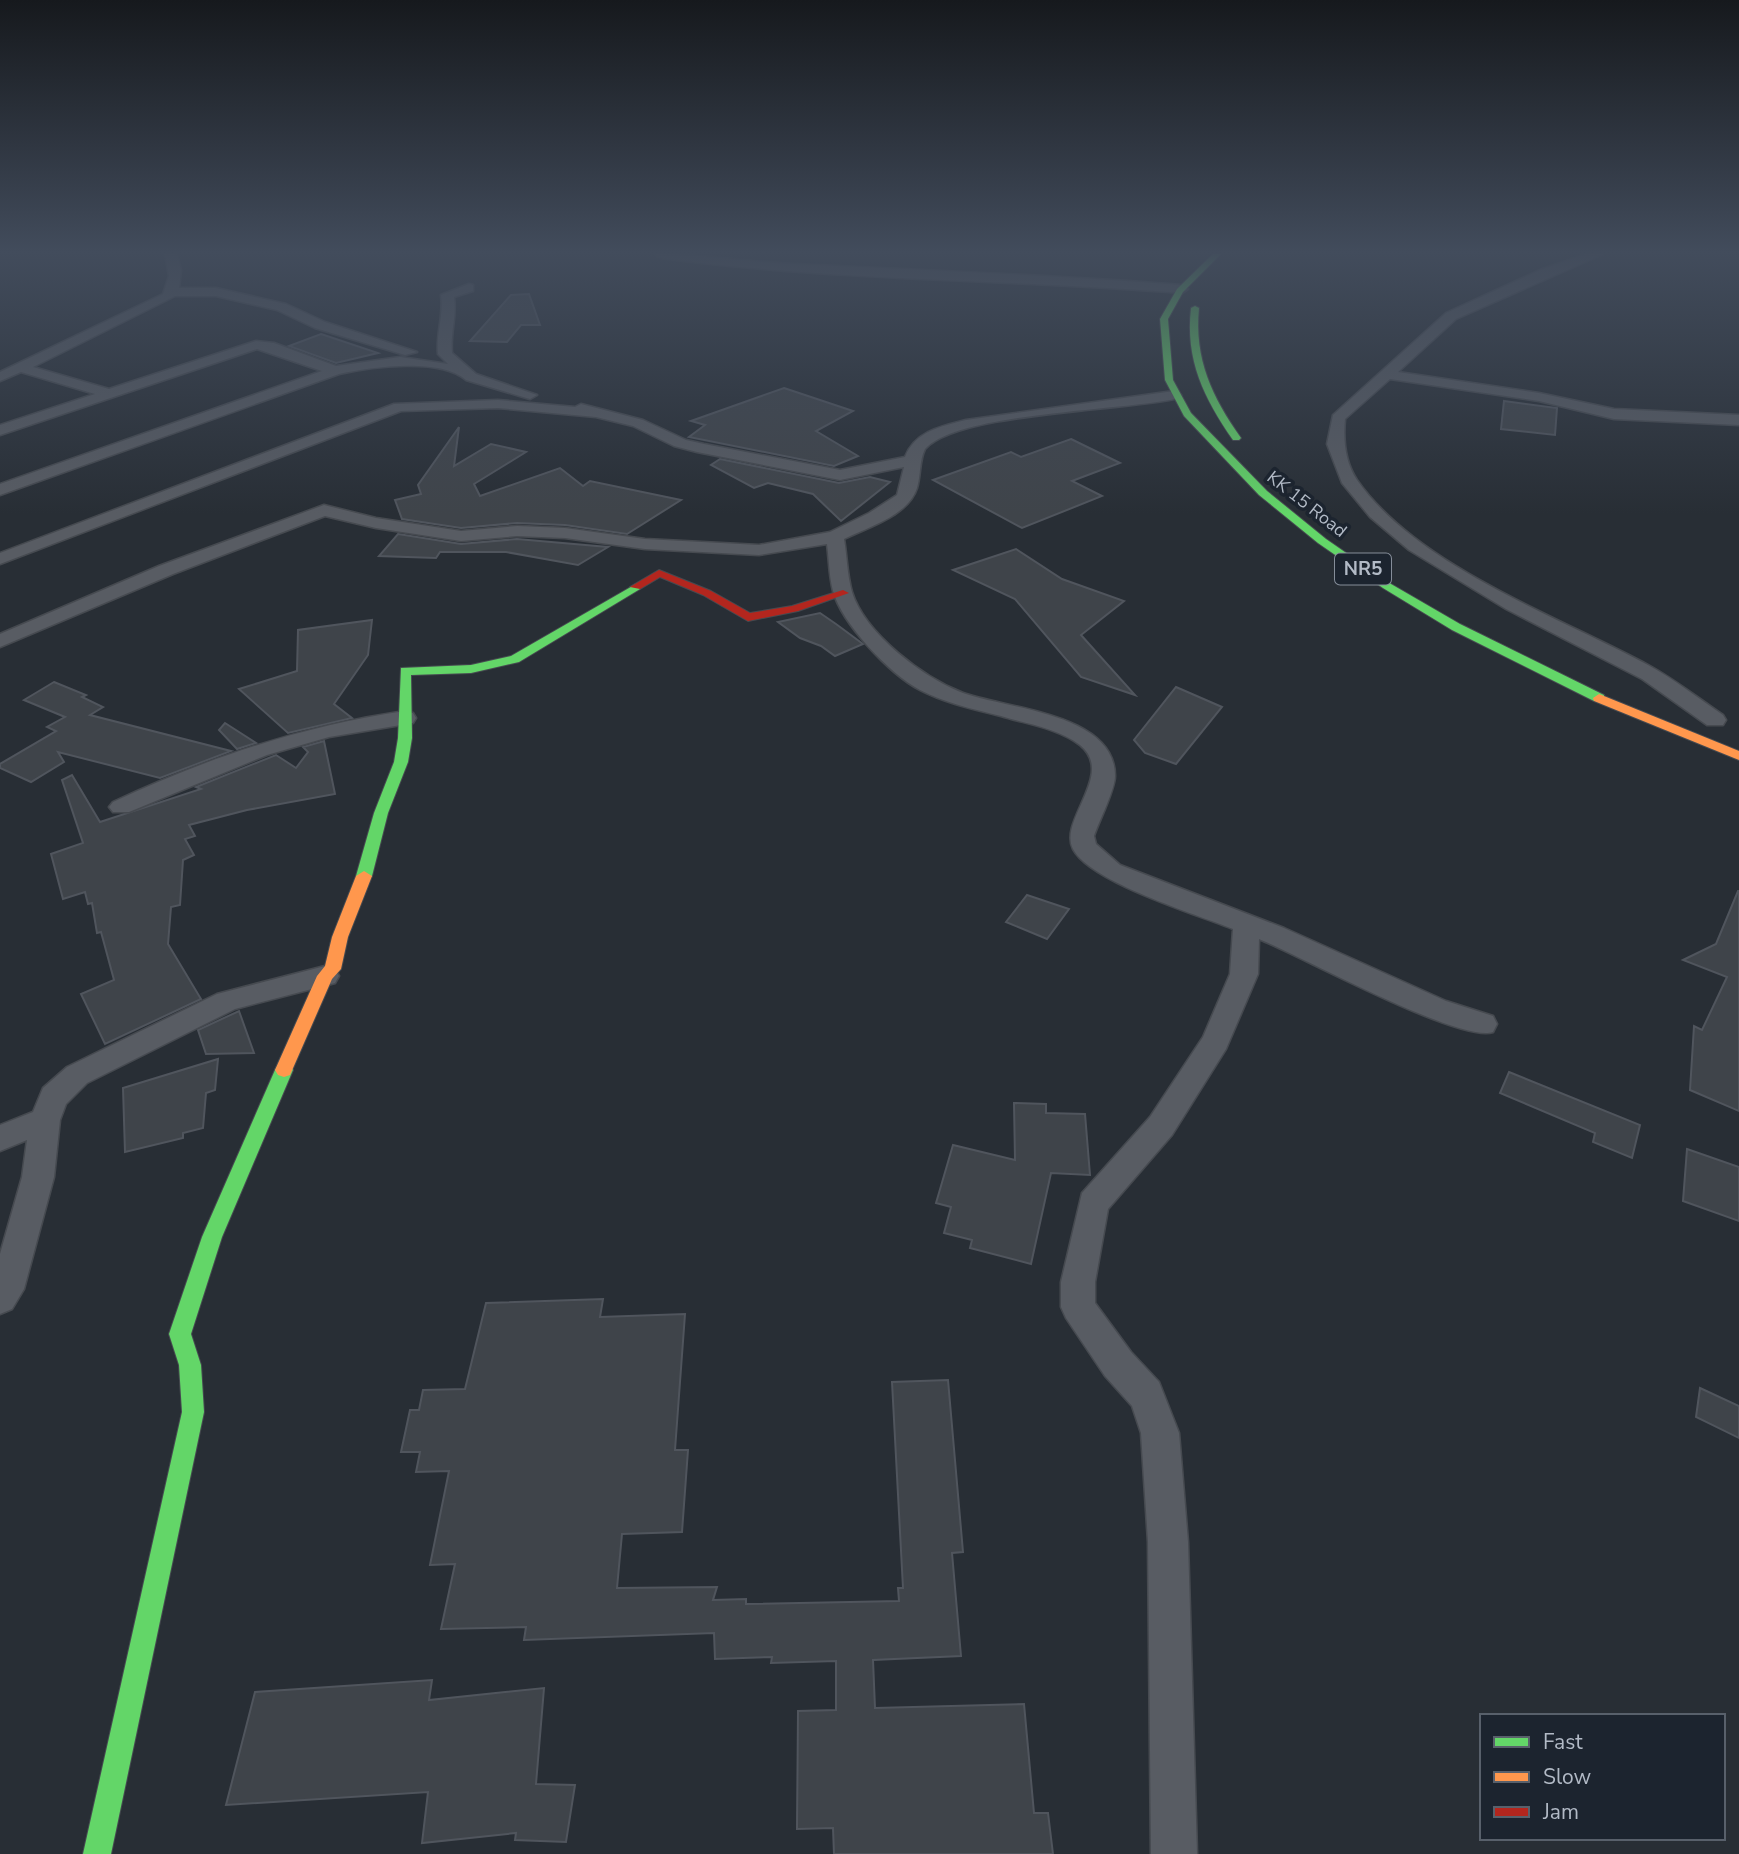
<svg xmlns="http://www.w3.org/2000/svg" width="1739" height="1854" font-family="'Nunito Sans',sans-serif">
	<rect width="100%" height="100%" fill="#282e35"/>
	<g fill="#3f444a" stroke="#50555d" stroke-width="2">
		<path d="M529,294L540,325H521L507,342L470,341L511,295Z"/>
		<path d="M321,334L378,353L336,363L289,346Z"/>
		<path d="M784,388L853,411L816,431L858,456L834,466L689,437L705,425L691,421Z"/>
		<path d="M1504,401L1557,408L1555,435L1501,429Z"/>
		<path d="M459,427L454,466L491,444L526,452L474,484L480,496L560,468L583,486L590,481L681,500L627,534L565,525L517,523L461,528L402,519L395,500L421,494L418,485Z"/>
		<path d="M1071,439L1120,463L1072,481L1102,496L1022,528L933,480L1011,452L1021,457Z"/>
		<path d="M720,459L839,483L870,477L890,482L841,521L813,494L768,483L754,488L711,465Z"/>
		<path d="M398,534L461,544L517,539L608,547L578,565L506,552H440L436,558L379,556Z"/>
		<path d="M1016,549L1062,579L1124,601L1081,635L1135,695L1081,677L1015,599L953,570Z"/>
		<path d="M820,613L836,624L863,644L835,656L821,646L800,638L778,622Z"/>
		<path d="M372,620L368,655L334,704L352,718L288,733L239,689L297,671L298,630Z"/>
		<path d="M54,682L86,695L82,697L103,707L90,715L231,751L160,778L58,752L64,762L31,782L0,768V764L56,731L47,727L65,717L24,700Z"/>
		<path d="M1176,687L1222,707L1176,764L1145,753L1134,740Z"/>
		<path d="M225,723L256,743L237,749L219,730Z"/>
		<path d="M324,741L335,794L247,810L189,825L195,836L185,839L194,855L183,860L180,905L171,907L168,944L201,999L105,1044L81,994L114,980L101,932L97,933L92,903L88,904L85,892L63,899L51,854L83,843L62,780L72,775L100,822L201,789L196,787L276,755L296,768L308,752L303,747Z"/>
		<path d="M1738,891H1739V1111L1690,1090L1694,1026L1702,1030L1727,977L1683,960L1716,944Z"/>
		<path d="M1027,895L1069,909L1047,939L1006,922Z"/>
		<path d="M239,1011L254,1053L206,1054L198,1030Z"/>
		<path d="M218,1059L215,1090L206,1093L203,1128L183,1133V1138L125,1152L123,1088Z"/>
		<path d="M1509,1072L1640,1125L1632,1158L1593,1142L1595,1133L1500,1093Z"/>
		<path d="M1014,1103L1046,1104V1113L1085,1114L1090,1175L1051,1173L1031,1264L970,1248L972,1240L944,1233L951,1207L936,1203L953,1145L1015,1160Z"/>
		<path d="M1687,1149L1739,1167V1221L1683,1201Z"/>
		<path d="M603,1299L600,1317L685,1314L675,1450H688L682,1532L622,1534L617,1588L717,1587L713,1600L746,1599V1604L899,1601L898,1588H903L892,1382L948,1380L963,1552L952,1553L961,1656L873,1660L875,1708L1024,1704L1034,1813H1048L1053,1854H834L833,1828L797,1829L798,1711L836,1710V1661L771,1663L772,1657L715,1659L714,1633L524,1640L526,1627L441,1629L455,1564L430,1565L449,1471L416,1472L420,1452H401L410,1410H419L423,1390L465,1389L486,1303Z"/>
		<path d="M1700,1388L1739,1406V1438L1696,1417Z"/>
		<path d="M432,1680L429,1700L544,1688L536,1784L575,1785L566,1842L515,1840L516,1833L422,1843L428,1792L226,1805L255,1692Z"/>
	</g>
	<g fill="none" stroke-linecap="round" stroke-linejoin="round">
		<g stroke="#464a50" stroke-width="3">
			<g id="street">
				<path d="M165,254H177L181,270L179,288H216L286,304L325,322L417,352L405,355L315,328L277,310L216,296H175L33,367L109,389L256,341L274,343L336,366L400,357L448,364L438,354C436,332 444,316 441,295L469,284L473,285V291L454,297C457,318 450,331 452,353L476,374L537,395L530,399L466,380C440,357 370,367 339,374L0,495V484L322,371L257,349L0,435V425L95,394L21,372L0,381V372L163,294L169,276Z"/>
				<path d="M655,254C701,254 747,262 793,264C923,270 1053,275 1182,285L1188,289L1182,293C1009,279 833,281 661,258Z"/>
				<path d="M1586,254H1603L1456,319L1398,372L1539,393L1614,409L1739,415V425L1614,419L1539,401L1390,379L1345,419C1343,440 1345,462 1357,480C1417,566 1557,616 1648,665C1674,679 1698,698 1723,715L1726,720L1723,725H1707L1642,679L1506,609L1409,550L1370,517L1342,483L1327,444L1333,415L1446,313L1540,270Z"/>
				<path d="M1174,391L1181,395L1179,398C1125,411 958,412 925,449C919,461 921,475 917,488C908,516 868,527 844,539C847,556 847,575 852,592C865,634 924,678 963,693C1007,709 1115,713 1115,776C1115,790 1099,821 1094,836L1096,844L1120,865L1284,928L1446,1001L1493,1016L1497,1024L1493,1032C1459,1043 1301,956 1259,939L1258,974L1226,1049L1172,1135L1108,1209L1095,1282V1303L1131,1352L1159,1382L1179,1433L1188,1542L1197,1854H1151L1148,1542L1141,1433L1132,1406L1105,1376L1066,1318L1061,1307V1282L1082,1193L1150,1117L1203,1037L1230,974L1233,929C1196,914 1090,882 1073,849C1058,820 1116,774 1080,745C1058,728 1027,724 1001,716C973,709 945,703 920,690C890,674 842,624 833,591C829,576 829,559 827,544L759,555L645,549L565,538L517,536L461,541L376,528L325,516L173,574L0,647V634L159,566L324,505L376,518L461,531L517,526L565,528L645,539L759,545L830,532L869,513L897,495L904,467L840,480L697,452L674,446L633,426L596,417L498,408L401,411L0,564V553L394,404L498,400L575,407L581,404L643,420L686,440L704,444L840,470L905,457C915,431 942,426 966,420Z"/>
				<path d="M405,711L413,713L416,718L413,723L329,737L267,755L129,812H113L109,807L113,802C207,758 302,726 405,711Z"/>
				<path d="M325,966L335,969L339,976L335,983L235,1009L87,1083L66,1104L60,1120L54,1177L24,1289L12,1309L0,1314V1254L22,1177L27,1140L0,1151V1125L33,1112L43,1088L67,1067L217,994Z"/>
			</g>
		</g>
		<g stroke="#464a50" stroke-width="2">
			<g id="fast">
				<path d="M1213,254H1221L1183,292L1168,319L1173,380L1191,413L1267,491L1326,539L1391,584L1460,624L1604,695V701H1594L1452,630L1383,588L1318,543L1259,495L1184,416L1165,380L1160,319L1177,289Z"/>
				<path d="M1195,306L1199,308C1194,359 1212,397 1241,438L1239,440H1233C1204,398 1185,360 1191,308Z"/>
				<path d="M636,584L640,585V589L519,662L471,673L411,675L412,738L408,762L388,813L372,876L369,880H359L356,876L374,813L394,762L398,738L401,668L471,665L511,656Z"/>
				<path d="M284,1063L290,1065L293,1070L222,1237L191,1334L201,1365L204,1412L111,1854H83L182,1412L179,1365L169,1334L202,1237L275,1070L278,1065Z"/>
			</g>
		</g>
		<g stroke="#464a50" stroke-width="2">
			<g id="slow">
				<path d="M1599,694L1739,751V760L1594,701L1593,698Z"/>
				<path d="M364,871L372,876L348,937L341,969L332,979L290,1075L284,1077L278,1075L275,1070L317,976L325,966L332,937L356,876Z"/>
			</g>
		</g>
		<g stroke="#464a50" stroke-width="2">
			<path id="jam" d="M659,570L711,591L750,613L792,606L843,590L849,593L798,611L748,621L703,595L660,577L640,589L630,587Z"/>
		</g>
		<use href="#street" fill="#585c63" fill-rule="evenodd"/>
		<use href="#fast" fill="#63d668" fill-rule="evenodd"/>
		<use href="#slow" fill="#ff974d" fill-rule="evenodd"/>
		<use href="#jam" fill="#b3261e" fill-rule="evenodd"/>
	</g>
	<linearGradient id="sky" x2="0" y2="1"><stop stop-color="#16191d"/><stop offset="0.49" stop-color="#424c5c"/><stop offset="1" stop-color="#424c5c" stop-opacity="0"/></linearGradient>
	<rect width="1739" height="514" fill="url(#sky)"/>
	<g text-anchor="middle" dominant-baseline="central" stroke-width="7" stroke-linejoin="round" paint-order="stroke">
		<g font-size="18" fill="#b2bac6" stroke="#1c242f">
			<text transform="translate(1307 504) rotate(38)">KK 15 Road</text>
		</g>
		<rect fill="#1c242f" stroke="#858d99" stroke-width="2" x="1335" y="553.5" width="56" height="31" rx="5"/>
		<g font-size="19" font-weight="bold" fill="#b2bac6">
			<text x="1363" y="569">NR5</text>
		</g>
	</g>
	<rect x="1480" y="1714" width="245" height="126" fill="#1c242f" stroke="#58606b" stroke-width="2"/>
	<rect x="1494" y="1737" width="35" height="10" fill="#63d668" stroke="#58606b" stroke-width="2"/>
	<text x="1543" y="1749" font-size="21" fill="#b2bac6">Fast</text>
	<rect x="1494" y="1772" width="35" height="10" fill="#ff974d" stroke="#58606b" stroke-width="2"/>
	<text x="1543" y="1784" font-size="21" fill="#b2bac6">Slow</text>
	<rect x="1494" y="1807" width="35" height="10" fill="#b3261e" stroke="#58606b" stroke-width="2"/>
	<text x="1543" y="1819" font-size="21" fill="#b2bac6">Jam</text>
</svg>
